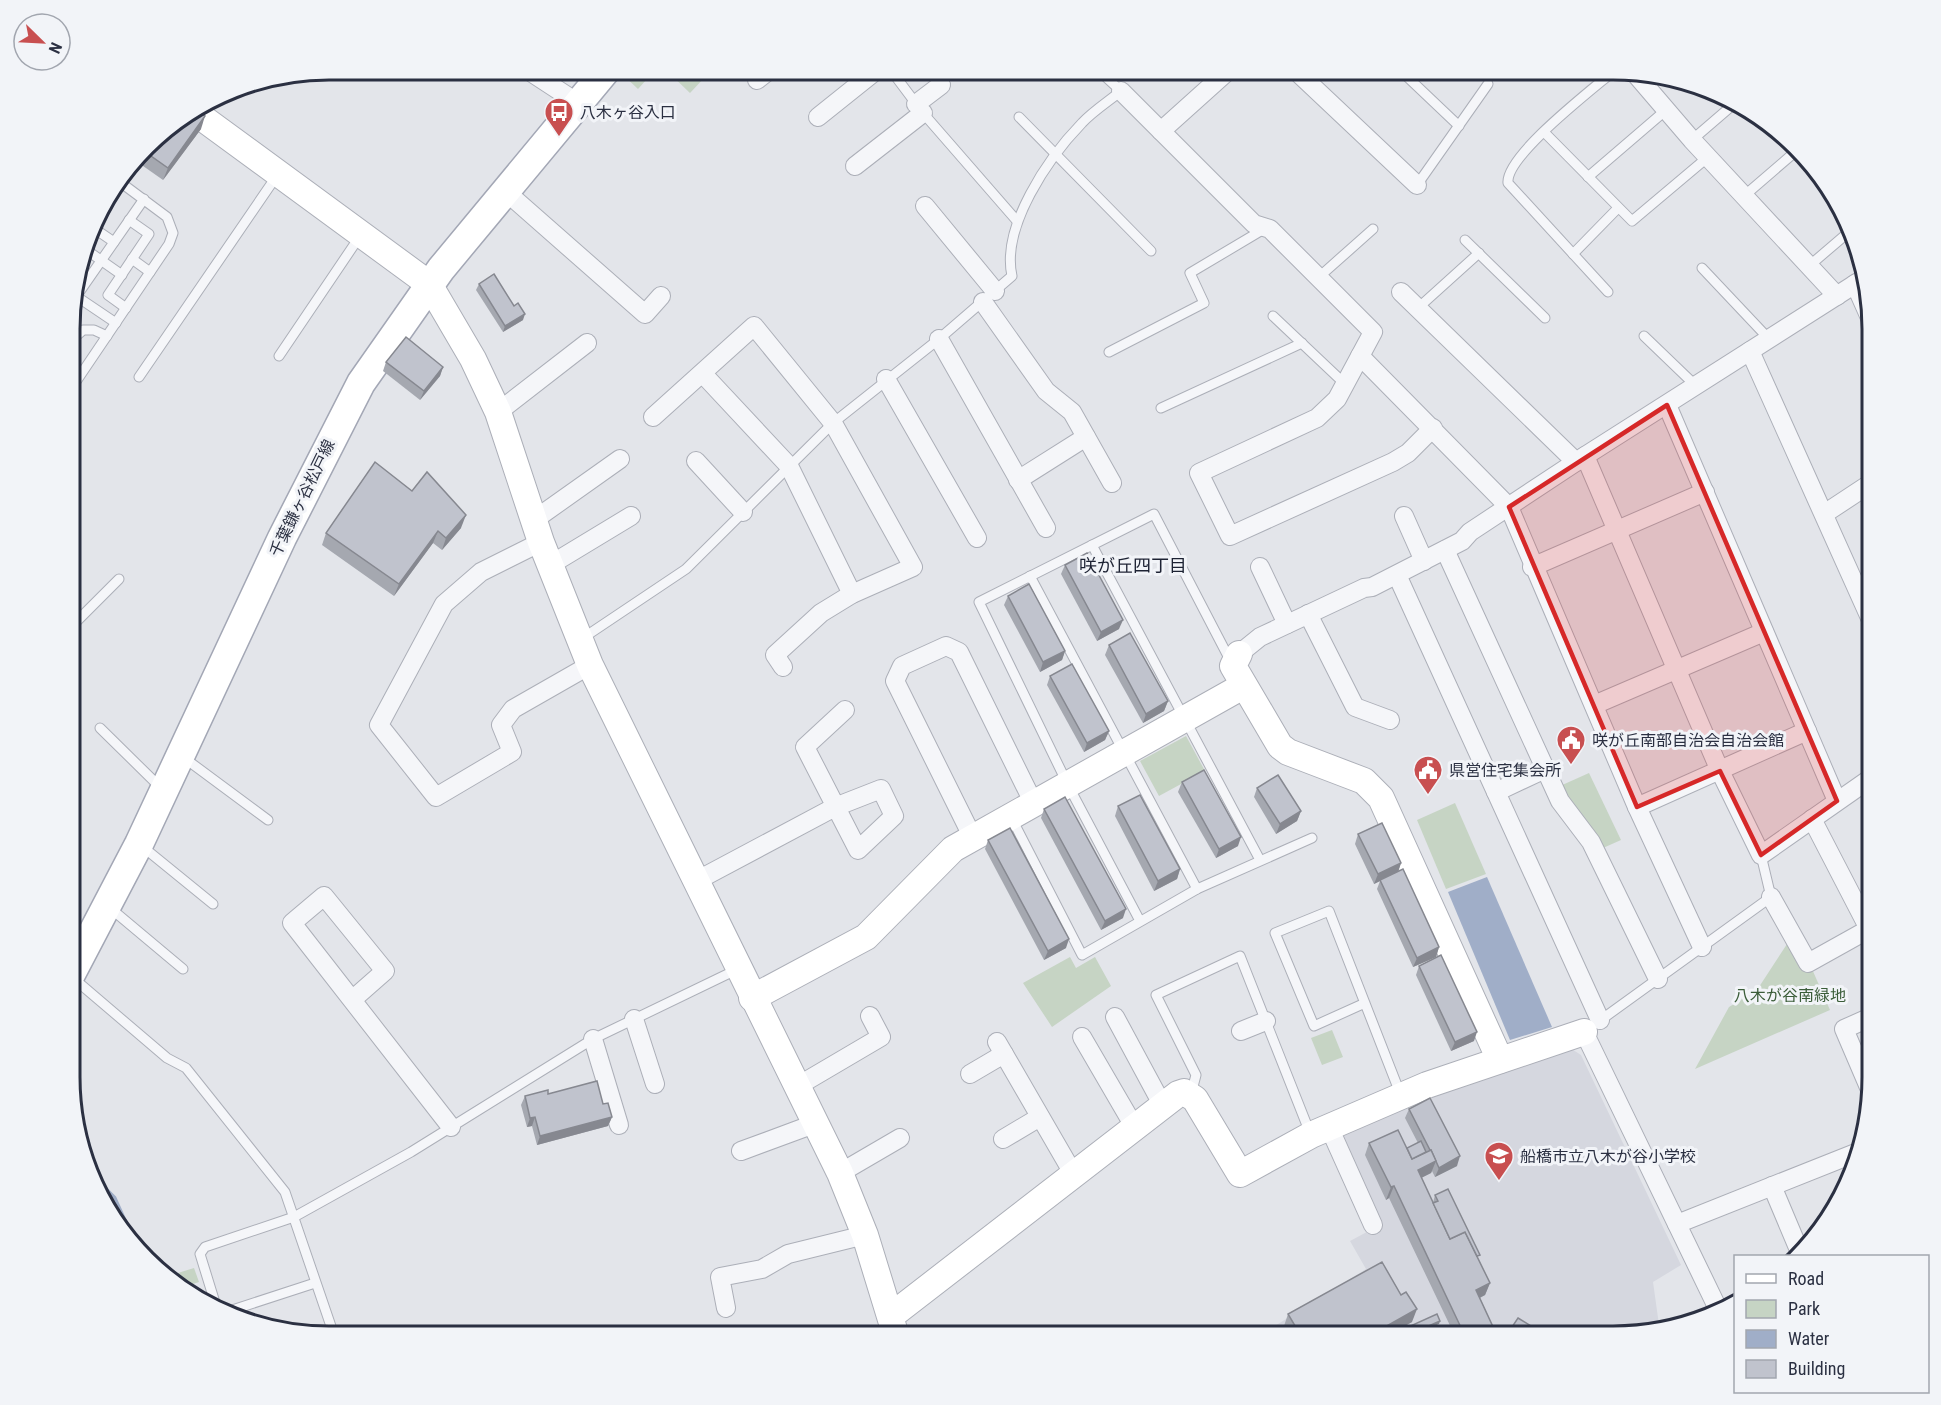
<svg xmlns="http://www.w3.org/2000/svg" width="1941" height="1405" font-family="'Roboto Condensed','Noto Sans JP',sans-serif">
	<rect width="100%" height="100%" fill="#e3e5ea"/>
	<path fill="#d5d7df" d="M1570,1048L1581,1055L1681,1265L1653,1282L1659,1325L1613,1336H1269L1265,1332L1366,1269L1350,1241L1378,1226L1338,1135L1432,1091Z"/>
	<g fill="#c6d4c4">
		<path d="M625,69H656L638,89L621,73Z"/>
		<path d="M665,69H697L705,77L690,93Z"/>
		<path d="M1186,736L1205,771L1159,796L1140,761Z"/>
		<path d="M1589,773L1621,840L1603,848L1560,786Z"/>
		<path d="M1455,803L1486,874L1446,889L1417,820Z"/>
		<path d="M1789,941L1812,969L1830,1010L1695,1069L1729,1007L1757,990Z"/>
		<path d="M1070,957L1076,968L1095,957L1111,986L1052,1027L1023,983Z"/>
		<path d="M1332,1030L1343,1057L1322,1065L1311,1038Z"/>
		<path d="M194,1268L199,1282L181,1288L165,1277Z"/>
	</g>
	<path fill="#a0aec8" d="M1487,877L1552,1027L1510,1040L1448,892Z"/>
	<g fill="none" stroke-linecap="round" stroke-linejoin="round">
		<path stroke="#a0aec8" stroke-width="5" d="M95,1179L114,1198L133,1240"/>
		<g stroke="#acafb8" stroke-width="11">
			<g id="lane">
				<path d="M890,69L923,113L1017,221"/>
				<path d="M1399,69L1459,126"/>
				<path d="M1647,88L1660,77"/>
				<path d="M1019,117L1151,251"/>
				<path d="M1544,132L1632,221L1708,157"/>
				<path d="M1692,140L1735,103"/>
				<path d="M1588,177L1666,110"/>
				<path d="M1417,185L1488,84"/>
				<path d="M1744,196L1795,152"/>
				<path d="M92,227L114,242"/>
				<path d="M1465,240L1545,318"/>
				<path d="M85,249L122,275"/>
				<path d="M1573,254L1618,208"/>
				<path d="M132,259L150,272"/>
				<path d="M1809,266L1850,231"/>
				<path d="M1702,268L1769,339"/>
				<path d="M1319,277L1373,229"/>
				<path d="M1608,292L1508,183C1505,156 1593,89 1615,70"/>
				<path d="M73,294L116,323"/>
				<path d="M71,304L144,199"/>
				<path d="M126,308L108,295L149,234L129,220"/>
				<path d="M1418,308L1479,253"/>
				<path d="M1273,316L1345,384"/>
				<path d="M1644,336L1696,386"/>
				<path d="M71,351L75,337L83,330H94L107,336"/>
				<path d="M1109,352L1204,303L1190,273L1264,229"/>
				<path d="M279,356L360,236"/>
				<path d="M139,377L278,174"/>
				<path d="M71,389L169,244L173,233L167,217L120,182"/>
				<path d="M1161,408L1302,343"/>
				<path d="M1092,545L1260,860"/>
				<path d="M1030,576L1197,889"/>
				<path d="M71,627L119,579"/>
				<path d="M583,638L686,569L833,423L939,339L1012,276C1001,227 1048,158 1082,123C1093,111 1109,101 1121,91L1097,69"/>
				<path d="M100,728L160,787"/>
				<path d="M183,757L268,820"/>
				<path d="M1012,819L1082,955L1197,889L1312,838"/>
				<path d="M143,847L213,904"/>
				<path d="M109,907L183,969"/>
				<path d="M1140,921L1068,785L979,602L1154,514L1231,662"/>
				<path d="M71,931L83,945"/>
				<path d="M72,977L167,1058L186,1068L285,1192L334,1335"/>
				<path d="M1365,1003L1314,1026L1275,933L1329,911L1400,1093"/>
				<path d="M1598,1022L1771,897L1761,855"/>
				<path d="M1191,1094L1196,1075L1156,995L1240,956L1310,1133"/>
				<path d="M217,1309L200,1254L205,1247L294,1217L411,1152L593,1039L738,969"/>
				<path d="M223,1313L315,1283"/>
			</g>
		</g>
		<g stroke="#acafb8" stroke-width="20">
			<g id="street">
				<path d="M526,69L578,103"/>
				<path d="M1294,69L1417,185"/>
				<path d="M1632,70L1692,140L1837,296"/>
				<path d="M757,80L771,69"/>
				<path d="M1121,91L1254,224L1270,229L1373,332L1337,399L1317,418L1199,473L1230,536L1393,462L1408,453L1433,428"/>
				<path d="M916,104L941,85"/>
				<path d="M818,117L878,69"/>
				<path d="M1161,131L1230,69"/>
				<path d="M855,166L923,113"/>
				<path d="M504,190L645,314L661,296"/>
				<path d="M925,206L995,291"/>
				<path d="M1855,284L1871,320"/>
				<path d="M1401,292L1576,462"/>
				<path d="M983,302L1046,391L1072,412L1112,483"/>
				<path d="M939,339L1046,528"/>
				<path d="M1750,351L1871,620"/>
				<path d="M1360,356L1509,507L1637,807L1702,947"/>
				<path d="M703,374L789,466L852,594"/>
				<path d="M886,379L977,538"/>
				<path d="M1667,405L1837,801"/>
				<path d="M498,412L587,343"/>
				<path d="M653,417L754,326L833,423L913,567L852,594L821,613L775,655L783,667"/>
				<path d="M1585,456L1720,771L1761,855L1871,778"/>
				<path d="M696,461L743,512"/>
				<path d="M1018,480L1086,437"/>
				<path d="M1824,514L1871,483"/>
				<path d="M1404,516L1424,561"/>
				<path d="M534,520L620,459"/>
				<path d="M541,542L481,572L444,604L379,725L436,797L512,752L501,725L513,709L590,665"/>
				<path d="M1445,550L1560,801L1591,842L1658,979"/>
				<path d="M550,565L631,516"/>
				<path d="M1260,567L1287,624"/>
				<path d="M1532,567L1705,492"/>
				<path d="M1397,575L1600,1020"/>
				<path d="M1308,614L1355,707L1390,720"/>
				<path d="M1239,654L1260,637L1364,588L1372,587L1462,541L1470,532L1585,456L1863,279"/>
				<path d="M1594,705L1764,632"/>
				<path d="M1496,792L1545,769"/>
				<path d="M1637,807L1807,731"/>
				<path d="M973,838L895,681L902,666L946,646L959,652L1034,804"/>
				<path d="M696,881L835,807L881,789L894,816L858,850L805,747L845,710"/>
				<path d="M1771,897L1808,963L1869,929L1812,819"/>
				<path d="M352,1000L385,971L324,896L292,923L451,1127"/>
				<path d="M1115,1017L1163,1106"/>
				<path d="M1871,1017L1844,1029L1871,1092"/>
				<path d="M634,1019L655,1084"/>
				<path d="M1241,1031L1266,1021"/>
				<path d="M1584,1032L1719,1311"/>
				<path d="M1082,1037L1135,1128"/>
				<path d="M593,1039L619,1125"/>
				<path d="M997,1042L1074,1175"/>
				<path d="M970,1074L1004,1054"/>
				<path d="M796,1087L881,1037L870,1016"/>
				<path d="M1329,1127L1373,1225"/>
				<path d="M1003,1139L1040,1117"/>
				<path d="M741,1151L814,1124"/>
				<path d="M840,1173L900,1138"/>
				<path d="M1772,1186L1799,1250"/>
				<path d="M1677,1224L1858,1152"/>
				<path d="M726,1308L720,1277L762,1269L788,1254L865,1235"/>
			</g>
		</g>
		<g stroke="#acafb8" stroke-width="28">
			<g id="secondary">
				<path d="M193,111L429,284L473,359L498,412L541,542L590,665L840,1173L865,1235L896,1336"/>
				<path d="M1239,654L1233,666L1280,746L1288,752L1364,781L1381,798L1500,1060"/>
				<path d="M752,998L866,937L953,849L1243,686"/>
				<path d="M891,1316L1178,1094L1184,1092L1195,1099L1240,1174L1311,1135L1427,1085L1584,1032"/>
			</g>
		</g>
		<g stroke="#a3a7b5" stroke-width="31">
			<path id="primary" d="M71,974L139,844L282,538L361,383L441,269L607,69"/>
		</g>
		<use href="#lane" stroke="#f5f6f9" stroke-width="9"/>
		<use href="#street" stroke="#f5f6f9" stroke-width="18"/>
		<use href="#secondary" stroke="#fff" stroke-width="26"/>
		<use href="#primary" stroke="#fff" stroke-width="28"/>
	</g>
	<g fill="#a5a8b0">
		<path d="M201,129L163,180L136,161L157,134Z"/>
		<path d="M479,284L514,306L523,320L503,332L476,290Z"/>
		<path d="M386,362L443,367L440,376L420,400L383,371Z"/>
		<path d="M412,491L461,528L442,550L433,543L394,596L322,545L326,533Z"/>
		<path d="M1065,565L1119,629L1097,641L1061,574Z"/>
		<path d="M1008,596L1065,651L1062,660L1040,672L1004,605Z"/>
		<path d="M1109,645L1168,701L1164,711L1143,723L1105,655Z"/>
		<path d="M1050,676L1109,731L1105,740L1084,752L1047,685Z"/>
		<path d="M1182,782L1238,846L1216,858L1178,792Z"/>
		<path d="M1257,788L1301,811L1297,821L1276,834L1254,797Z"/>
		<path d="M1118,806L1180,869L1177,879L1154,891L1115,816Z"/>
		<path d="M1044,809L1123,918L1101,930L1041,818Z"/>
		<path d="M1358,834L1401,863L1398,872L1439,947L1436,957L1413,967L1377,889L1380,881L1374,884L1355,844Z"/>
		<path d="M988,840L1066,948L1044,960L985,849Z"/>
		<path d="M1419,966L1474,1041L1451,1051L1416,975Z"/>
		<path d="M548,1094L603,1104L612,1117L608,1126L537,1145L532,1126L527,1127L521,1105L525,1096Z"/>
		<path d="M1409,1109L1457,1166L1435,1177L1432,1171L1431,1173L1421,1178L1433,1203L1435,1195L1478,1259L1490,1283L1485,1295L1480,1298L1494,1329L1492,1336H1455L1389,1198L1386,1200L1365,1155L1369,1143L1407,1148L1418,1143L1405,1118Z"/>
		<path d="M1401,1295L1412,1322L1386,1336H1289L1284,1326L1288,1314Z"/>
	</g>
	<g fill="#868890">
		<path d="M205,116L201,129L163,180L168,168Z"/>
		<path d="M525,314L523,320L503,332L505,326Z"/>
		<path d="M443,367L440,376L420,400L424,391Z"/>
		<path d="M466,515L461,528L442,550L446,538Z"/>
		<path d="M438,531L433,543L394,596L399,584Z"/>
		<path d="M1123,620L1119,629L1097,641L1101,632Z"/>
		<path d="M1065,651L1062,660L1040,672L1043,662Z"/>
		<path d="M1168,701L1164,711L1143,723L1146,714Z"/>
		<path d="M1109,731L1105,740L1084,752L1087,743Z"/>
		<path d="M1301,811L1297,821L1276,834L1280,824Z"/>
		<path d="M1241,837L1238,846L1216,858L1219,849Z"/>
		<path d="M1401,863L1398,872L1374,884L1378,874Z"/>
		<path d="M1180,869L1177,879L1154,891L1158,881Z"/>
		<path d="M1126,909L1123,918L1101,930L1105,921Z"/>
		<path d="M1069,939L1066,948L1044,960L1048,951Z"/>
		<path d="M1439,947L1436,957L1413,967L1417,958Z"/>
		<path d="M1477,1032L1474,1041L1451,1051L1455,1042Z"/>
		<path d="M535,1117L532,1126L527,1127L530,1118Z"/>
		<path d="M612,1117L608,1126L537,1145L540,1136Z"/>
		<path d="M1460,1156L1457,1166L1435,1177L1439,1168Z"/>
		<path d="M1436,1161L1431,1173L1413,1182L1418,1170Z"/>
		<path d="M1394,1186L1389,1198L1386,1200L1391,1187Z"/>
		<path d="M1490,1283L1485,1295L1471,1302L1476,1290Z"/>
		<path d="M1417,1309L1412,1322L1386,1336H1369Z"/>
		<path d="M1440,1321L1439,1324L1412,1336H1406Z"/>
		<path d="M1494,1329L1492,1336H1480Z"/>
	</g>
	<g fill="#c0c3cd" stroke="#868890" stroke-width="1.5">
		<path d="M196,110L205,116L168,168L144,151L157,134Z"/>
		<path d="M494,274L514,306L518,303L525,314L505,326L479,284Z"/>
		<path d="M406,337L443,367L424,391L386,362Z"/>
		<path d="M375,462L412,491L427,472L466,515L446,538L438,531L399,584L326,533Z"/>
		<path d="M1087,553L1123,620L1101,632L1065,565Z"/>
		<path d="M1029,584L1065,651L1043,662L1008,596Z"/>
		<path d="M1130,633L1168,701L1146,714L1109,645Z"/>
		<path d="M1072,664L1109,731L1087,743L1050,676Z"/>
		<path d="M1204,770L1241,837L1219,849L1182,782Z"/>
		<path d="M1278,775L1301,811L1280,824L1257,788Z"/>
		<path d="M1140,795L1180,869L1158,881L1118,806Z"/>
		<path d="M1065,797L1126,909L1105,921L1044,809Z"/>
		<path d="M1382,823L1401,863L1378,874L1358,834Z"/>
		<path d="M1010,828L1069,939L1048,951L988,840Z"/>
		<path d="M1403,869L1439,947L1417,958L1380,880Z"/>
		<path d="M1441,955L1477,1032L1455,1042L1419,966Z"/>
		<path d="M597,1081L603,1104L608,1103L612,1117L540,1136L535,1117L530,1118L525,1096L548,1090V1094Z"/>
		<path d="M1430,1098L1460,1156L1439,1168L1431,1150H1430L1409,1109Z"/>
		<path d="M1398,1130L1412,1159L1431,1150L1436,1161L1418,1170L1450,1239L1465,1232L1490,1283L1476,1290L1494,1329L1480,1336H1465L1394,1186L1391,1187L1369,1143Z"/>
		<path d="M1421,1141L1426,1152L1412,1159L1407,1148Z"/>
		<path d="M1448,1189L1480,1255L1477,1256L1465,1232L1450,1239L1433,1203L1438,1201L1435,1195Z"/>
		<path d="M1382,1262L1401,1295L1406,1292L1417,1309L1369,1336H1301L1288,1314Z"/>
		<path d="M1437,1314L1440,1321L1406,1336H1399L1397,1332Z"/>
		<path d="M1518,1318L1547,1336H1506Z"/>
	</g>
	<path fill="#d62828" fill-opacity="0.2" stroke="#d62828" stroke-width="4.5" stroke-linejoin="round" d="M1667,405L1837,801L1761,855L1720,771L1637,807L1509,507Z"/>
	<defs>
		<g id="bus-pin" transform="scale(1.5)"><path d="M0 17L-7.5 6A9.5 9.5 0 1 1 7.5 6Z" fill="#c84f50" stroke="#f2f4f8"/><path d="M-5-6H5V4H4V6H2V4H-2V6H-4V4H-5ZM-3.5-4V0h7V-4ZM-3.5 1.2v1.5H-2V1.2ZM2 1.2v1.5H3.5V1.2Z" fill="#fff"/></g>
		<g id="civic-pin" transform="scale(1.5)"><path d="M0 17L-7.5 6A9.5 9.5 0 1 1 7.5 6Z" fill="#c84f50" stroke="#f2f4f8"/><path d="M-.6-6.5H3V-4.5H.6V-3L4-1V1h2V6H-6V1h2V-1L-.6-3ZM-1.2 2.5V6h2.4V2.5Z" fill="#fff"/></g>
		<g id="school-pin" transform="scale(1.5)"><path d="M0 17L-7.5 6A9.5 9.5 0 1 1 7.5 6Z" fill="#c84f50" stroke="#f2f4f8"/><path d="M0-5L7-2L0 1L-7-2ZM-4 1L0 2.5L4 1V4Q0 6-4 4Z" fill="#fff"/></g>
	</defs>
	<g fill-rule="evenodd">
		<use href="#bus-pin" x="559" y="112"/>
		<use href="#civic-pin" x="1571" y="740"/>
		<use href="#civic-pin" x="1428" y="770"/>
		<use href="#school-pin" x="1499" y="1156"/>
	</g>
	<g text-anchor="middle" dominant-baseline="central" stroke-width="6" stroke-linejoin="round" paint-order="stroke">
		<g font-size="16" fill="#2b3042" stroke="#f2f4f8" text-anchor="start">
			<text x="580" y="112">八木ヶ谷入口</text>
			<text x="1592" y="740">咲が丘南部自治会自治会館</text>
			<text x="1449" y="770">県営住宅集会所</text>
			<text x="1520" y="1156">船橋市立八木が谷小学校</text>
		</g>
		<g font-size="16" fill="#2b3042" stroke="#f2f4f8">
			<text transform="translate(302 498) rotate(-64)">千葉鎌ヶ谷松戸線</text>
		</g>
		<g font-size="16" fill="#3b5d39" stroke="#f2f4f8">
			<text x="1790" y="995">八木が谷南緑地</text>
		</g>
		<g font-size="18" fill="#1d2233" stroke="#f2f4f8">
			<text x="1133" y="565">咲が丘四丁目</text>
		</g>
	</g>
	<path d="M0 0H1941V1405H0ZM329 80H1613A249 249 0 0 1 1862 329V1077A249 249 0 0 1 1613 1326H329A249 249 0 0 1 80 1077V329A249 249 0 0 1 329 80Z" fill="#f2f4f8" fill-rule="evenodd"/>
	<path fill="none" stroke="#2b3042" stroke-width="3" d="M329 80H1613A249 249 0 0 1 1862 329V1077A249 249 0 0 1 1613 1326H329A249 249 0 0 1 80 1077V329A249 249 0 0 1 329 80Z"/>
	<rect x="1734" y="1255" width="195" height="138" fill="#f2f4f8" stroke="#a2a6af" stroke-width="1.5"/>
	<rect x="1746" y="1274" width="30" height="9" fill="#ffffff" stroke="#a2a6af" stroke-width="1.5"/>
	<text x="1788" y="1285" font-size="18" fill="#2b3042">Road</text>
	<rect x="1746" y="1300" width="30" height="18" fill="#c6d4c4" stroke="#a2a6af" stroke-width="1.5"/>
	<text x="1788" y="1315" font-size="18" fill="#2b3042">Park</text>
	<rect x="1746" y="1330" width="30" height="18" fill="#a0aec8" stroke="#a2a6af" stroke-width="1.5"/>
	<text x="1788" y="1345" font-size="18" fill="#2b3042">Water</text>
	<rect x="1746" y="1360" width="30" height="18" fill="#c0c3cd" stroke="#a2a6af" stroke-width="1.5"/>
	<text x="1788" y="1375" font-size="18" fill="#2b3042">Building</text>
	<g transform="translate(42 42) rotate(114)"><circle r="28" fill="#f2f4f8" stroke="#a2a6af" stroke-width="1.5"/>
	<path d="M0-4.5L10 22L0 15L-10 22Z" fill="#c84f50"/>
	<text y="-9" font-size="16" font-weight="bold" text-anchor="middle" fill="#2b3042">N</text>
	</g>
</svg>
